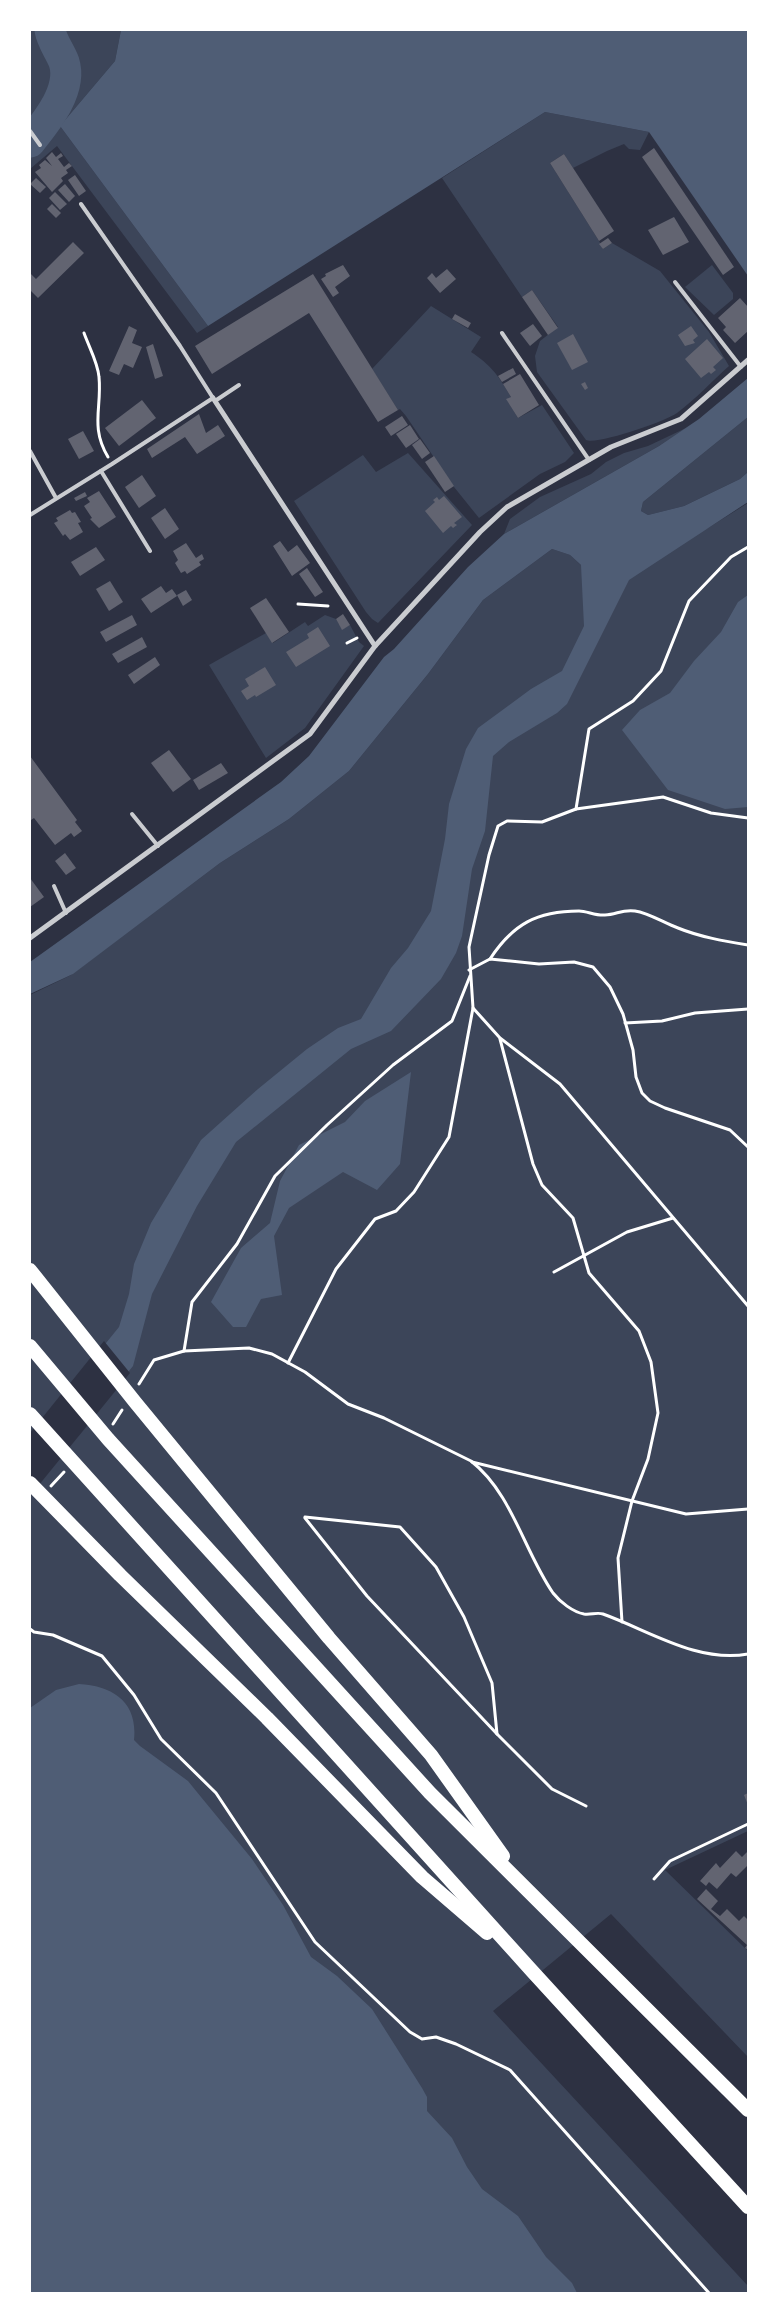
<svg xmlns="http://www.w3.org/2000/svg" width="778" height="2323" font-family="Manrope,sans-serif">
	<rect width="100%" height="100%" fill="#2d3142"/>
	<g fill="#3c4559">
		<path d="M30,30H121L115,61L60,126L208,326L197,333L57,146L30,169Z"/>
		<path d="M545,112L649,132L640,150L629,149L624,144L607,151L573,168L564,154L550,163L599,241L603,249L612,243L660,271L709,332L729,366C712,381 696,399 677,413C666,421 598,445 586,440L537,372L535,356L540,341L558,327L532,290L522,297L442,178Z"/>
		<path d="M712,265L733,293V299L714,315L685,287Z"/>
		<path d="M431,306L481,337L471,352C491,365 499,376 511,397L507,400L518,418L542,405L574,453L565,462L540,474L479,518L454,487L406,416L400,409L398,410L372,369Z"/>
		<path d="M748,417V472L740,479L684,506L648,515L641,511L643,502Z"/>
		<path d="M686,428L659,446L504,534L510,519L540,497L591,474L606,462L624,453L648,446Z"/>
		<path d="M408,453L472,525L378,623L372,619L366,612L294,501L363,455L376,472Z"/>
		<path d="M748,503V1831L665,1870L748,1951V2057L611,1914L493,2011L748,2286V2293H30V995L71,975L220,863L289,819L349,771L428,674L483,600L552,549L570,555L581,565L708,528Z"/>
		<path d="M325,615L336,619L342,629L350,625L359,642L364,646L305,728L266,758L209,665L266,633L273,643L305,622L308,626Z"/>
	</g>
	<g fill="#4f5d75">
		<path d="M121,30H748V276L649,132L545,112L208,326L60,126L115,61Z"/>
		<path d="M748,378V417L643,502L641,511L648,515L684,506L740,479L748,472V502L629,580L567,704L557,713L509,742L493,756L485,831L472,869L462,936L456,953L441,979L391,1031L351,1049L236,1142L197,1206L152,1294L133,1366L30,1493V1437L119,1327L129,1294L134,1264L151,1223L201,1140L258,1089L307,1049L338,1028L361,1019L391,968L408,948L431,911L445,839L449,804L466,749L478,728L531,689L562,671L584,626L581,565L570,555L552,549L483,600L428,674L349,771L289,819L220,863L73,974L30,994V962L281,782L309,756L384,657L394,649L468,567L504,534L659,446L699,419Z"/>
		<path d="M748,595V807L725,809L668,790L622,730L640,710L670,693L694,661L721,632L738,602Z"/>
		<path d="M411,1072L400,1164L377,1190L343,1172L289,1208L274,1236L282,1295L261,1299L246,1327H233L211,1302L241,1248L270,1223L280,1181L299,1145L345,1122L365,1101Z"/>
		<path d="M79,1684C113,1686 138,1702 134,1740L140,1746L188,1781L201,1797L252,1859L283,1905L311,1957L337,1976L372,2009L422,2088L427,2097V2111L452,2138L467,2167L482,2189L518,2216L546,2257L572,2283L577,2293H30V1708L56,1690Z"/>
	</g>
	<path fill="#2d3142" d="M104,1341L130,1373L30,1496V1433Z"/>
	<g fill="none" stroke-linecap="round" stroke-linejoin="round">
		<path stroke="#4f5d75" stroke-width="31" d="M30,142C46,122 73,90 64,62C60,51 52,42 50,30"/>
	</g>
	<g fill="#626471">
		<path d="M654,148L734,267L723,275L642,157Z"/>
		<path d="M52,152L56,157L61,153L63,156L58,159L64,167L69,163L72,166L66,170L68,173L61,178L63,181L52,192L35,172L41,168L39,165L45,160L52,166L46,158Z"/>
		<path d="M564,154L614,231L599,241L550,163Z"/>
		<path d="M75,175L86,191L79,196L68,180Z"/>
		<path d="M36,178L46,187L40,193L30,184Z"/>
		<path d="M65,184L75,196L69,202L58,190Z"/>
		<path d="M55,192L67,204L60,210L49,198Z"/>
		<path d="M52,204L61,213L56,218L47,209Z"/>
		<path d="M674,217L689,242L663,255L648,230Z"/>
		<path d="M608,238L612,243L603,249L599,244Z"/>
		<path d="M73,242L84,253L38,298L30,290V273L36,279Z"/>
		<path d="M343,265L350,276L335,287L339,293L333,297L321,279L326,276L325,274Z"/>
		<path d="M447,269L456,279L440,293L427,278L432,273L436,278Z"/>
		<path d="M313,274L398,410L378,422L309,313L212,374L195,346Z"/>
		<path d="M532,290L558,328L548,335L522,297Z"/>
		<path d="M740,298L748,307V331L735,343L723,330L726,327L718,318Z"/>
		<path d="M455,314L471,323L468,328L452,319Z"/>
		<path d="M533,324L542,336L530,346L520,333Z"/>
		<path d="M129,326L137,330L132,343L142,347L133,368L124,364L119,375L109,371Z"/>
		<path d="M691,326L698,336L693,340L695,343L685,346L678,335Z"/>
		<path d="M573,334L588,362L572,370L557,343Z"/>
		<path d="M707,339L723,358L713,367L716,370L711,374L709,372L701,378L685,359Z"/>
		<path d="M153,344L163,376L155,379L146,347Z"/>
		<path d="M513,368L516,374L502,382L498,376Z"/>
		<path d="M520,374L539,405L518,418L506,399L511,397L503,384Z"/>
		<path d="M585,382L588,388L585,390L581,384Z"/>
		<path d="M142,400L156,418L119,446L105,428Z"/>
		<path d="M199,414L206,433L218,425L225,436L197,454L185,437L152,458L147,449Z"/>
		<path d="M402,416L408,425L391,436L385,427Z"/>
		<path d="M410,425L419,439L406,448L396,434Z"/>
		<path d="M83,431L94,451L79,459L68,439Z"/>
		<path d="M420,439L430,453L422,459L412,445Z"/>
		<path d="M434,456L454,486L445,492L425,462Z"/>
		<path d="M142,475L156,496L139,508L125,487Z"/>
		<path d="M99,491L116,517L99,528L90,519L92,518L84,506L90,502L87,498Z"/>
		<path d="M85,492L87,496L76,501L74,498Z"/>
		<path d="M444,496L462,517L454,523L457,525L453,528L451,526L443,533L425,511L435,502L433,500L437,497L439,500Z"/>
		<path d="M165,508L179,529L165,539L151,518Z"/>
		<path d="M70,510L72,513L75,512L81,522L78,523L83,532L70,540L65,534L63,536L54,523L58,521L56,518Z"/>
		<path d="M280,541L288,552L297,545L310,563L292,576L273,546Z"/>
		<path d="M186,543L196,558L202,554L204,559L199,562L201,565L187,574L185,571L181,573L175,563L178,560L173,551Z"/>
		<path d="M96,547L105,560L80,576L71,562Z"/>
		<path d="M307,568L323,592L315,597L299,574Z"/>
		<path d="M110,581L123,602L109,611L96,589Z"/>
		<path d="M161,586L166,593L172,589L177,596L151,613L141,599Z"/>
		<path d="M186,590L192,600L183,606L177,595Z"/>
		<path d="M266,598L289,632L272,643L250,608Z"/>
		<path d="M343,614L350,625L342,630L336,619Z"/>
		<path d="M132,615L137,625L106,642L100,632Z"/>
		<path d="M318,627L330,646L296,667L286,652L309,638L307,634Z"/>
		<path d="M142,637L147,647L118,663L112,654Z"/>
		<path d="M155,657L160,665L134,684L128,675Z"/>
		<path d="M265,667L276,685L256,697L255,695L247,700L241,691L249,686L245,679Z"/>
		<path d="M169,750L191,779L173,792L151,763Z"/>
		<path d="M30,756L77,820L75,822L82,831L74,837L71,833L55,845L34,818L31,820L30,818Z"/>
		<path d="M221,763L228,773L199,790L193,780Z"/>
		<path d="M65,853L76,868L66,875L55,861Z"/>
		<path d="M30,878L44,897L30,907Z"/>
		<path d="M748,1793V1805L744,1795Z"/>
		<path d="M736,1851L742,1857L748,1851V1865L736,1877L731,1873L717,1889L709,1882L706,1886L700,1881L716,1863L720,1868Z"/>
		<path d="M706,1889L718,1901L711,1909L720,1916L727,1909L739,1921L744,1916L748,1920V1950L745,1948L747,1945L697,1899Z"/>
	</g>
	<g fill="none" stroke-linecap="round" stroke-linejoin="round">
		<g stroke="#fff" stroke-width="3">
			<path d="M84,333C89,347 98,363 99,377C102,408 90,427 108,457"/>
			<path d="M298,604L328,606"/>
			<path d="M347,643L357,638"/>
			<path d="M576,809L589,729L633,701L661,671L689,601L731,557L748,547"/>
			<path d="M748,818L711,813L663,797L576,809L542,822L507,821L498,826L489,855L469,947L473,1008L500,1038L560,1084L748,1306"/>
			<path d="M490,959C513,924 537,911 579,911C587,911 596,916 605,915C616,915 622,909 635,911C649,913 664,923 678,928C700,937 724,941 748,945"/>
			<path d="M469,970L490,959L539,964L574,962L593,967L610,987L623,1014L633,1050L636,1077L642,1093L650,1101L665,1108L730,1130L748,1147"/>
			<path d="M625,1023L662,1021L695,1013L748,1009"/>
			<path d="M500,1039L533,1164L542,1185L573,1218L589,1273L639,1331L651,1362L658,1413L648,1459L632,1501L618,1558L622,1622"/>
			<path d="M554,1272L627,1232L673,1218"/>
			<path d="M184,1351L192,1302L237,1244L275,1176L327,1125L393,1065L452,1021L470,976"/>
			<path d="M288,1363L336,1269L375,1219L396,1211L414,1192L449,1137L473,1008"/>
			<path d="M139,1384L154,1360L184,1351L249,1348L272,1354L305,1372L348,1404L384,1418L471,1461C512,1493 524,1551 553,1593C560,1602 573,1612 584,1614C591,1615 597,1612 603,1614C650,1631 697,1663 748,1654"/>
			<path d="M113,1424L122,1410"/>
			<path d="M472,1462L686,1514L748,1509"/>
			<path d="M51,1486L64,1472"/>
			<path d="M305,1517L400,1527L436,1567L464,1617L492,1683L497,1734L552,1789L586,1806"/>
			<path d="M305,1518L367,1596L497,1734"/>
			<path d="M30,1629L34,1632L53,1635L102,1656L134,1695L161,1739L216,1793L315,1942L410,2032L422,2039L436,2037L456,2044L510,2070L709,2293"/>
			<path d="M654,1879L670,1861L748,1824"/>
		</g>
		<g stroke="#caccd0" stroke-width="4">
			<path d="M30,131L40,145"/>
			<path d="M675,282L741,367"/>
			<path d="M502,333L589,460"/>
			<path d="M215,401L239,385"/>
			<path d="M30,451L56,498"/>
			<path d="M101,471L150,551"/>
			<path d="M30,515L112,464L213,398L180,346L81,204"/>
			<path d="M132,814L158,846"/>
			<path d="M54,886L66,913"/>
		</g>
		<g stroke="#caccd0" stroke-width="5">
			<path d="M213,398L375,646"/>
			<path d="M30,938L310,734L375,646L480,532L507,507L611,447L681,419L748,360"/>
		</g>
		<g stroke="#fff" stroke-width="14">
			<path d="M30,1270L135,1402L329,1638L431,1755L503,1856"/>
			<path d="M30,1346L108,1439L430,1793L748,2110"/>
			<path d="M30,1414L532,1971L748,2207"/>
			<path d="M30,1483L120,1575L267,1718L422,1877L487,1933"/>
		</g>
	</g>
	<rect width="778" height="2323" fill="none" stroke="#ffffff" stroke-width="62"/>
</svg>
